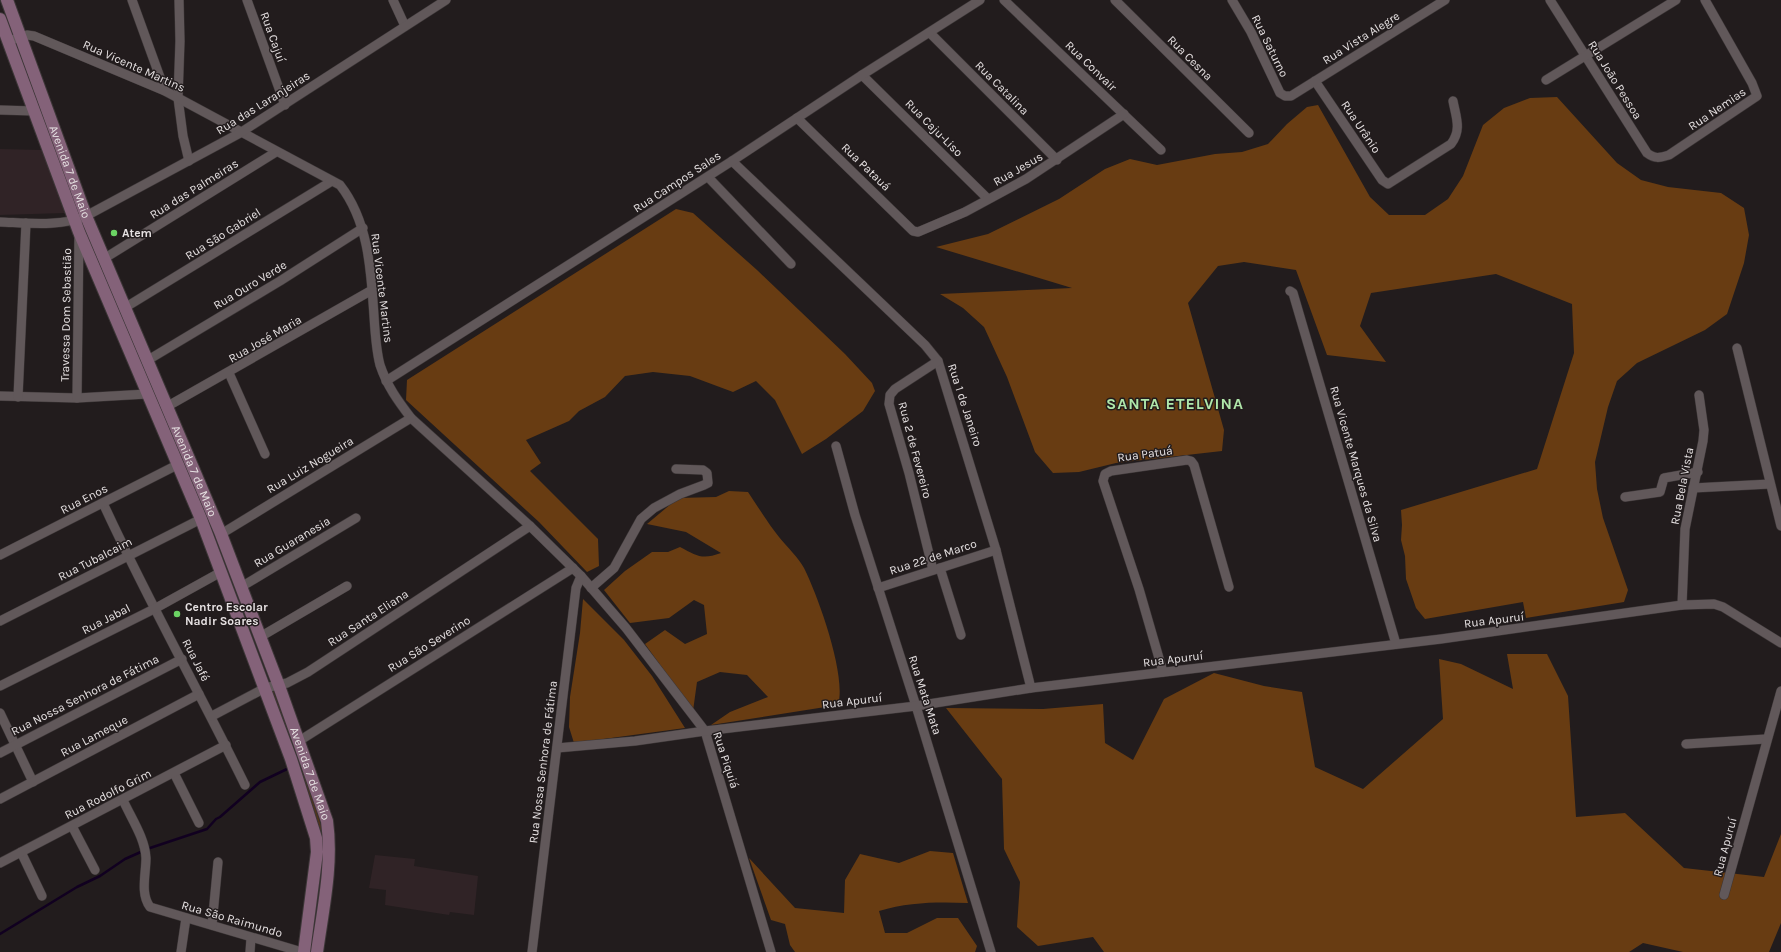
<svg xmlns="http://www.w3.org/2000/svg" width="1781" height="952" font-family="Karla,sans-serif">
	<rect width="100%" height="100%" fill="#221c1d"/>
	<g fill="#302326">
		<path d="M0,149L42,150L65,213L0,215Z"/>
		<path d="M375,855L415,859L414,866L478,876L474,915L450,912L449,915L385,905L386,890L369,888Z"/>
	</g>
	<path fill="#52341a" d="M269,689L273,690L310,789L322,829V858Z"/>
	<g fill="#683c12">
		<path d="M1557,97L1617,163L1641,180L1668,187L1721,193L1744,208L1749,235L1744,263L1727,314L1705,330L1637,363L1617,381L1608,407L1595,462L1597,489L1603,518L1628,590L1624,602L1526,618L1523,602L1425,619L1416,608L1406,579L1405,556L1401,540L1402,525L1401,510L1537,469L1574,353L1572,304L1496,274L1371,293L1360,326L1386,362L1327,355L1296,270L1244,262L1218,266L1188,303L1224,430L1222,451L1116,463L1079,472L1053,473L1035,452L1007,377L984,327L963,308L940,294L1072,288L936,247L988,234L1059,199L1105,169L1130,159L1157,165L1215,154L1242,152L1268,144L1287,124L1307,107L1318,105L1370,197L1389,215H1425L1448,199L1463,176L1483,125L1504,108L1530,98Z"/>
		<path d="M676,209L693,213L757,270L845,354L872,383L875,391L863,411L826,439L802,454L775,400L756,381L733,392L690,376L653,372L625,376L605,397L579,411L569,421L526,440L541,463L530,471L598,539L599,566L587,572L539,522L406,400L407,380Z"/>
		<path d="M729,491L748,492C758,507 768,523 779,537C787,547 798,557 804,568C818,596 847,676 838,705L711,725L730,712L768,697L747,675L720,672L697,682L693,711L645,644L665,630L685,644L707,634L704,605L694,600L669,618L630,623L604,590L625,571L652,552H668L680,547C697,556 702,560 721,553L686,532L647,524L678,498L716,497Z"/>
		<path d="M583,599L624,640L652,676L685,728L574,743L569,727L570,697L580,633Z"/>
		<path d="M1507,654H1547L1568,696L1576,817L1625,813L1684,868L1764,877L1781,834V923L1769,952H1683L1643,943L1629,952H1104L1093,937L1038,946L1017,927L1020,882L1004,849L1002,779L946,708L1043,709L1103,704L1105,743L1133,760L1164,699L1214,673L1264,686L1302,692L1315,767L1363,789L1443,719L1439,659L1461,664L1513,689Z"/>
		<path d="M930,851L953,853L968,903C937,902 909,902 879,911L885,933H907L937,918H958L977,946L975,952H795L790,945L785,924L771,920L749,858L795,908L844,913L845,880L860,854L899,863Z"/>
	</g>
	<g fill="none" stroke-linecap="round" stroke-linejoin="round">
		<g stroke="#110020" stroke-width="2.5">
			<path d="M147,849L207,829L216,819L220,817L260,782L287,769"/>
			<path d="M0,934L77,887L100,876L125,859L143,851"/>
		</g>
		<g stroke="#3c3637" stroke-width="10">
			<g id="street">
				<path d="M132,0L165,91"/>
				<path d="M179,0L180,41L178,98L183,136L189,161"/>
				<path d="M247,0L285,105"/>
				<path d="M393,0L405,26"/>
				<path d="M1004,0L1161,150"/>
				<path d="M1115,0L1249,133"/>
				<path d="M1232,0L1251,32L1280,93L1285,96H1291L1445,0"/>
				<path d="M1550,0L1647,153C1655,159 1659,158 1669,155L1757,96L1752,83L1705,0"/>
				<path d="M930,33L1057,160"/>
				<path d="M8,41L27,35L34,36L165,91L340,185C369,222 371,272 374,316C375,332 376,350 380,365C387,386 398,401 411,418L530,526L581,576L626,628L705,731L771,952"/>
				<path d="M862,75L988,199"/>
				<path d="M1546,80L1676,0"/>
				<path d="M1315,81L1382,180L1388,184L1451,144C1462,130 1456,117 1453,101"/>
				<path d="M0,110L34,111"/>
				<path d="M797,118L913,231L918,232L965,212L1026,179L1124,114"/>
				<path d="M732,161L925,345L938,361L996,550L1031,688"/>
				<path d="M708,177L791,264"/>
				<path d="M0,222C27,223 61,227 86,216L240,133L446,0"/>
				<path d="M105,258L276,152"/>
				<path d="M1290,291L1293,293L1396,644"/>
				<path d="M126,307L332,181"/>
				<path d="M1737,348L1781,526"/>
				<path d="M148,360L280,281L363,228"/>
				<path d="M229,373L265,454"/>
				<path d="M386,381L732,161L862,75L980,0"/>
				<path d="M0,396L77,398L147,394"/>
				<path d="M18,397L26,223"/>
				<path d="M77,398L79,234"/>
				<path d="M168,406L372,290"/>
				<path d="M836,446L855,515L916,706L991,952"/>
				<path d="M1693,488L1770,484"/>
				<path d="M1625,497L1660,492L1664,478L1698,472"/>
				<path d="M103,503C147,599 199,691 245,785"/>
				<path d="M221,534L411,418"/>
				<path d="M0,555L179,464"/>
				<path d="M940,568L961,635"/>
				<path d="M933,570L909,473L889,404L890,395L895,389L938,361"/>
				<path d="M241,587L356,518"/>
				<path d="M591,588L614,568L641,519L654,508L680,494L704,485L708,483L707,473L703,470L676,469"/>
				<path d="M878,588L996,550"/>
				<path d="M1682,605L1685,529L1703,441L1704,430L1699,395"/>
				<path d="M0,621L201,519"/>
				<path d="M260,637L347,586"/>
				<path d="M1163,672L1139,589L1103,481L1105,474L1111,471L1187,460L1191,461L1194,465L1229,587"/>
				<path d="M0,686L156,608L221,572"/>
				<path d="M0,713L33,782"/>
				<path d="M212,716L265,688L287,683L308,672L530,526"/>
				<path d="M299,741L573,568"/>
				<path d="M1686,744L1766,739"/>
				<path d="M557,748L635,741L705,731L916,706L1031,688L1441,639L1682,605L1714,604L1723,607L1781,643"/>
				<path d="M0,753L182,659"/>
				<path d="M174,773L199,823"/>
				<path d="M0,799L199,694"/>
				<path d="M123,800C131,818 145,838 146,858C146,874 140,894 150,907L302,952"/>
				<path d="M72,826L95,870"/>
				<path d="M21,852L42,896"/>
				<path d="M0,863L226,745"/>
				<path d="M1724,895L1781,691"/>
				<path d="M212,925L218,862"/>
				<path d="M181,952L186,918"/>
				<path d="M250,952L251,938"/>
				<path d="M532,952L576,588L581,576"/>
			</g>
		</g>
		<g stroke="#3c3637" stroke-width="14">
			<g id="secondary">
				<path id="s1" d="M7,0L86,216L221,534L279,686L327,821C333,864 323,909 317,952"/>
				<path d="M0,19L79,232L201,519L291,759L316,838L317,852L304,952"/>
			</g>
		</g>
		<use href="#street" stroke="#61585a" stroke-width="9"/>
		<use href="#secondary" stroke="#846279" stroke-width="12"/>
	</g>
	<g fill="#6bd363" stroke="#221c1d" stroke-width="1.5">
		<circle cx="114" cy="233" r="4"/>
		<circle cx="177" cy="614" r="4"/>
	</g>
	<g text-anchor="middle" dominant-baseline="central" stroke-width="3" stroke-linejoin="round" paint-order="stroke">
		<g font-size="12" fill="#e6e1e2" stroke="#221c1d">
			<text transform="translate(273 37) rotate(70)">Rua Cajuí</text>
			<text transform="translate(1361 38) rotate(-32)">Rua Vista Alegre</text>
			<text transform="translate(1270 46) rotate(64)">Rua Saturno</text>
			<text transform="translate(1190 58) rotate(45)">Rua Cesna</text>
			<text transform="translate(134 66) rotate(24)">Rua Vicente Martins</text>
			<text transform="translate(1091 66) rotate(44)">Rua Convair</text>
			<text transform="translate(1615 80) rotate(58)">Rua João Pessoa</text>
			<text transform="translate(1002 88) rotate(45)">Rua Catalina</text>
			<text transform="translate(263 103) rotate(-32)">Rua das Laranjeiras</text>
			<text transform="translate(1717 109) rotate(-34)">Rua Nemias</text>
			<text transform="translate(1361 127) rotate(56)">Rua Urânio</text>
			<text transform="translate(934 128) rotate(45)">Rua Caju-Liso</text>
			<text transform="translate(866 167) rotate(44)">Rua Patauá</text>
			<text transform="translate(1018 169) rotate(-30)">Rua Jesus</text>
			<text stroke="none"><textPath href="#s1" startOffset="183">Avenida 7 de Maio</textPath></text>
			<text transform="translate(677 182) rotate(-33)">Rua Campos Sales</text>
			<text transform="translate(194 189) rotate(-32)">Rua das Palmeiras</text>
			<text transform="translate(223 234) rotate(-32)">Rua São Gabriel</text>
			<text transform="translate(250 285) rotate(-31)">Rua Ouro Verde</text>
			<text transform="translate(382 288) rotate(83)">Rua Vicente Martins</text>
			<text transform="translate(66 315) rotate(-89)">Travessa Dom Sebastião</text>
			<text transform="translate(265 339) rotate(-30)">Rua José Maria</text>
			<text transform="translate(965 405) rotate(72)">Rua 1 de Janeiro</text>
			<text transform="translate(915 450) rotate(75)">Rua 2 de Fevereiro</text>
			<text transform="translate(1145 454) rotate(-8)">Rua Patuá</text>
			<text transform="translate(1356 464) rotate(74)">Rua Vicente Marques da Silva</text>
			<text transform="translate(310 465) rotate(-31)">Rua Luiz Nogueira</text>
			<text stroke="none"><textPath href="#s1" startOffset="507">Avenida 7 de Maio</textPath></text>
			<text transform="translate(1682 486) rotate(-79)">Rua Bela Vista</text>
			<text transform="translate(84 499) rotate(-27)">Rua Enos</text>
			<text transform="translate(292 542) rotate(-31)">Rua Guaranesia</text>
			<text transform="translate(933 557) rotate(-18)">Rua 22 de Marco</text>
			<text transform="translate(95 559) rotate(-27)">Rua Tubalcaim</text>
			<text transform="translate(368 618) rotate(-33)">Rua Santa Eliana</text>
			<text transform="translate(106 619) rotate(-27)">Rua Jabal</text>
			<text transform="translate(1494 620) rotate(-7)">Rua Apuruí</text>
			<text transform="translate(429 644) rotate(-32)">Rua São Severino</text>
			<text transform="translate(1173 659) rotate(-7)">Rua Apuruí</text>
			<text transform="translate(196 660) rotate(63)">Rua Jafé</text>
			<text transform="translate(85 695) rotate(-27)">Rua Nossa Senhora de Fátima</text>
			<text transform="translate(925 695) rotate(72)">Rua Mata Mata</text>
			<text transform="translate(852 701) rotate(-7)">Rua Apuruí</text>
			<text transform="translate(94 736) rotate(-28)">Rua Lameque</text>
			<text transform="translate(726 760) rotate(72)">Rua Piquiá</text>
			<text transform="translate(543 762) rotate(-83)">Rua Nossa Senhora de Fátima</text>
			<text stroke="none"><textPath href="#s1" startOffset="831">Avenida 7 de Maio</textPath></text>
			<text transform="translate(108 794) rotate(-27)">Rua Rodolfo Grim</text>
			<text transform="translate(1725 847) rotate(-75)">Rua Apuruí</text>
			<text transform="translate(232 919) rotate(16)">Rua São Raimundo</text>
		</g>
		<g font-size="12" font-weight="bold" fill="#e6e1e2" stroke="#221c1d" text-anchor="start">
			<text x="122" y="233">Atem</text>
			<text x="185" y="607">Centro Escolar<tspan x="185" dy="14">Nadir Soares</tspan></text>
		</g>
		<g font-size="16" font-weight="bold" letter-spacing="1" fill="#b0e7aa" stroke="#221c1d">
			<text x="1175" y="403">SANTA ETELVINA</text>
		</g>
	</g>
</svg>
